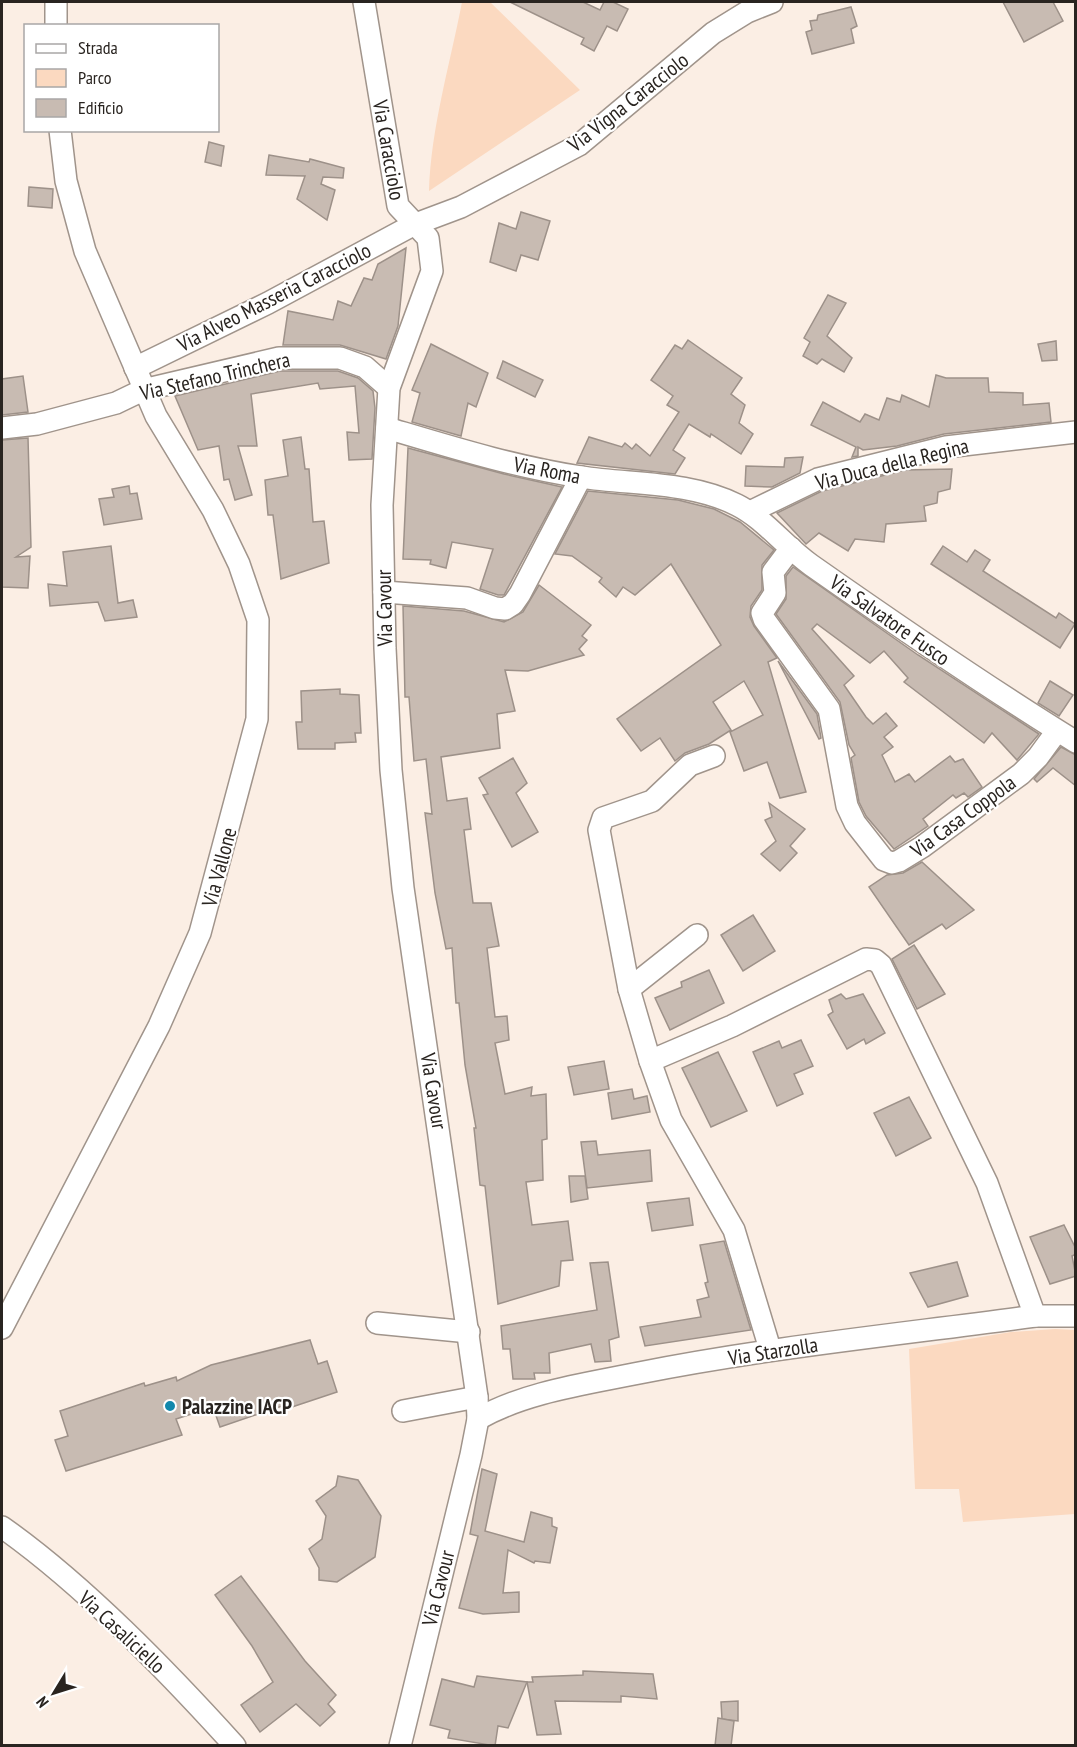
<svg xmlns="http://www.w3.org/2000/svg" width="1077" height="1747" font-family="'PT Sans Narrow',sans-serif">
	<rect width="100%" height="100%" fill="#fbeee4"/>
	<g fill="#fbd9c0">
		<path d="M462,2H490L580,90L429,191C431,127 450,65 462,2Z"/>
		<path d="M1055,1329L1075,1330V1514L963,1522L959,1489H915L909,1349L1011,1332Z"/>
	</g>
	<g fill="#c8bbb2" stroke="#9d9189" stroke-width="1.5">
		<path d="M510,2H583L600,10L604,2H613L628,9L617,31L607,26L594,51L581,44L584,38Z"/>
		<path d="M1003,2H1053L1063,21L1024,42Z"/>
		<path d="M851,7L857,26L851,29L854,43L812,54L806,32L812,30L810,21L817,20L818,15Z"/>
		<path d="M209,142L224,146L221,166L205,162Z"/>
		<path d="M269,155L309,162L310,159L344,168L343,178L323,177L321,184L335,190L327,220L297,199L305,176L266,175Z"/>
		<path d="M29,187L53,189L52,208L28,206Z"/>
		<path d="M521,212L550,221L538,260L521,255L516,271L490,262L499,223L516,229Z"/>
		<path d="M406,248L398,326L386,359L340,345H283L288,311L333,320L338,301L351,306L364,278L372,280L378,264Z"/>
		<path d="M828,295L846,303L827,336L852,358L844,372L822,359L817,364L803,356L810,342L804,338Z"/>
		<path d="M688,340L742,378L731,394L745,405L739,423L753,434L741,454L711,434L710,437L689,424L673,450L685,458L675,474L577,463L589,437L622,447L625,443L632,449L636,444L650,456L679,412L667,405L673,396L651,380L675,345L682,349Z"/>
		<path d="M1056,341L1057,360L1042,361L1038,344Z"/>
		<path d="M431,344L488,373L476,407L468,403L461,436L412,422L420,393L412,390Z"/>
		<path d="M503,361L543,380L535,397L497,378Z"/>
		<path d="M280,371H338L358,378L373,391L375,408L372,459L349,460L347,432L359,433L355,386L320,389L318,383L251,394L257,446H238L252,495L235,500L229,479L224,480L219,446L198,450L175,396Z"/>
		<path d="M936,375L946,378H988L989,392L1023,393V405L1049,403L1051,422L944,434L897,446L863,450L858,447V456L852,457L856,447L811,425L823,402L860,422L865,414L879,420L887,398L900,402L902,395L929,407Z"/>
		<path d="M23,376L28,412L2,415V379Z"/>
		<path d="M301,437L305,469H309L313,522L324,521L329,563L281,579L273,515H268L265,480L288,476L283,440Z"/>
		<path d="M28,438L31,547L16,557L30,556L28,588L2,587V440Z"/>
		<path d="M408,448L504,474L562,487L504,595H498L480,589L493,549L452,542L446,568L430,564L431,560L403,559Z"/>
		<path d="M803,457L800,473L772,487L745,486L746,466L784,467L785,458Z"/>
		<path d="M952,469L950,489L938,492L937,503L924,506L926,521L886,524L884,542L855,539L848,551L819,533L806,544L777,513L822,491L905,470Z"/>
		<path d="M129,486L130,494L137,493L142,519L104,525L99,499L114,497L112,489Z"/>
		<path d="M588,491L678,500L714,509L740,522L774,550L762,565V590L751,606L750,617L754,626L777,658L768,662L806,792L780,798L767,762L744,771L730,732L763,715L744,681L713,702L731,730L709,744L685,753L675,761L660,738L641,751L617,719L721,645L671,564L635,595L623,587L616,597L599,582L602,578L572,556L555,554Z"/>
		<path d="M111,546L118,603L133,600L137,617L105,621L98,602L50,606L48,584L67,586L63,552Z"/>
		<path d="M943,546L967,562L975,550L990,560L983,571L1056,618L1059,613L1075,624L1060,648L931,564Z"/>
		<path d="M793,567L918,655L1039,734L1017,760L992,733L984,743L904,682L908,678L884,651L870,663L817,624L812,629L854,676L844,685L866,717L873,724L886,713L897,726L884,737L893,747L882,755L895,782L909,774L915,782L950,756L955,762L963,759L982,787L968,797L964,793L956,798L953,795L923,819L928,826L894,849L866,816L859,802L851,758L855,755L849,745L840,702L776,614L786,599V576Z"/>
		<path d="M539,585L591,625L582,636L587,640L579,649L584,655L528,671L505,670L515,711L497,714L500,748L441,757L447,801L467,798L471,829L464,830L473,903H491L499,946L487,948L495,1017L507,1016L509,1040L495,1043L505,1094L532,1087L531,1096L546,1094L547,1139L542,1140L543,1180L526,1182L532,1225L568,1221L573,1260L561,1261L559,1286L498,1304L485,1186L480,1185L474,1128H476L465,1065L459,1003H456L452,948L446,949L435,893L425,813L432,814L426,759L414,761L409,697H405L403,606L464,611L504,622L523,612Z"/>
		<path d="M778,661L817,714L821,738L819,739Z"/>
		<path d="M1050,681L1073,695L1059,716L1038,703Z"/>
		<path d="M340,689V694L359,695L361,733H355L356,742L335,743V749H298L296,722H302L301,691Z"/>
		<path d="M1061,747L1076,755V786L1053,768L1037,782L1034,779Z"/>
		<path d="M513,758L527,783L516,793L538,832L512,847L483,795L488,794L479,778Z"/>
		<path d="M769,803L805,829L790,846L797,853L780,871L761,854L776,841L765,820L772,817Z"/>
		<path d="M922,862L974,910L946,929L942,924L909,945L869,887L887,875L903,873Z"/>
		<path d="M753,915L775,951L743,971L721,935Z"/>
		<path d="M914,945L945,994L917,1009L892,959Z"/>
		<path d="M709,970L724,1003L670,1030L655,998L682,987L681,982Z"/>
		<path d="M841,994L846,999L863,994L885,1033L866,1044L864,1039L847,1049L828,1015L833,1012L829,1000Z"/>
		<path d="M801,1040L813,1066L794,1074L803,1094L777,1106L753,1052L779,1041L782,1048Z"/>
		<path d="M718,1052L747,1111L711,1127L682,1068Z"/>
		<path d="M604,1061L609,1089L574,1095L568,1067Z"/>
		<path d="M632,1089L634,1099L647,1096L650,1112L612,1119L608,1093Z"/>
		<path d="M909,1097L931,1138L896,1156L874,1113Z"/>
		<path d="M596,1141L598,1155L650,1150L652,1181L587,1188L581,1142Z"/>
		<path d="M569,1176H585L588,1199L571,1202Z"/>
		<path d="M689,1198L693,1225L652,1231L647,1203Z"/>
		<path d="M1064,1225L1076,1249V1254L1072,1256L1076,1276L1050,1284L1030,1237Z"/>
		<path d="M724,1241L751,1330L645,1346L640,1327L701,1317L697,1300L709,1297L705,1283L708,1282L700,1245Z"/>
		<path d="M608,1262L619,1337L609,1340L611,1361L595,1362L591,1344L549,1353L550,1373H534L535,1379H513L510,1349H503L501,1326L597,1310L590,1263Z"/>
		<path d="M957,1262L968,1296L928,1307L910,1273Z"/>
		<path d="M310,1340L318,1364L327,1361L337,1392L292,1407L291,1403L220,1427L213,1407L176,1419L182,1435L66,1471L55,1440L68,1436L60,1411L144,1383L145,1386L176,1377L177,1381L211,1365Z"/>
		<path d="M482,1469L497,1474L485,1531L524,1542L531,1512L552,1518V1526L557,1528L550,1563L535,1561L534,1563L508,1550L503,1593L519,1592V1612L483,1614L459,1608L478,1536L470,1534Z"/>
		<path d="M338,1476L358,1480L381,1516L375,1557L337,1582L319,1580V1568L309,1549L322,1539L326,1516L316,1501L336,1486Z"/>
		<path d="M241,1576L305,1661L336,1695L328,1704L335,1712L320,1726L296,1704L260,1732L241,1705L273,1682L252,1646L215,1595Z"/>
		<path d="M583,1671L653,1674L657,1699L621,1696V1702L555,1701L561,1734L537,1735L527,1682H533L532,1677L583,1675Z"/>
		<path d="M477,1676L527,1682L508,1728L498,1726L495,1746L448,1738L450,1730L430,1725L442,1679L474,1687Z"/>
		<path d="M738,1701V1721L722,1719L721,1702Z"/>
		<path d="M718,1718L734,1721L731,1746H715Z"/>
	</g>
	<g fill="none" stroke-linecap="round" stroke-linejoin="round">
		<g stroke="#a0948b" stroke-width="24">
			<g id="minor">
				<path d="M56,2V26"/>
				<path d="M364,2L398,206L428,238L432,271L389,388L382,505L385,648L391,770L403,888L477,1397L478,1419L471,1455L400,1746"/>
				<path d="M135,368L268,303L413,225L461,207L579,145L713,33L747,12L772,2"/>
				<path d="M2,428L37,424L116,403L143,390L279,358H340L365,367L389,388"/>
				<path d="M387,428C451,447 515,467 581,477C633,485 689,481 737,505C765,519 785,547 811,565C898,626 985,686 1076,742"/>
				<path d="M750,512L818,479L946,447L1076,432"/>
				<path d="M791,548L773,572L775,593L762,613L764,619L829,709L847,806L855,823L884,860L892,863L899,861L922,847L1021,774L1038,757L1057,731"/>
				<path d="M384,592L467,598L495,608L505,609L513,604L520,594L581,477"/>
				<path d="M714,756L690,765L652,801L603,818L599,830L629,989L650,1061L671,1120L734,1230L770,1349"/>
				<path d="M629,989L697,935"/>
				<path d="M650,1061L732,1026L866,959L875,960L881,965L987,1183L1035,1316"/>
				<path d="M377,1323L469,1332"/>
				<path d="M2,1328L159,1026L200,933L257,719L258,620L239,564L213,510L156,416L85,251L66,181L60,130"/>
				<path d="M403,1411L477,1397"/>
				<path d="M478,1419C525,1392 586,1384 639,1373C770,1347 903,1334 1035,1316H1076"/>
				<path d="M2,1527C84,1585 167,1671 235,1746"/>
			</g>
		</g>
		<use href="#minor" stroke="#fff" stroke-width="21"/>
	</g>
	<circle fill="#1288ac" stroke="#fff" stroke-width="2" cx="170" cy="1406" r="6"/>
	<g text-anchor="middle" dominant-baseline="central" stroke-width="4.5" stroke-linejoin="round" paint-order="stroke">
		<g font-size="21" fill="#292420" stroke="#fff">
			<text transform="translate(628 102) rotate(-38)">Via Vigna Caracciolo</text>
			<text transform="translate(389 150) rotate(80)">Via Caracciolo</text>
			<text transform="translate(274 297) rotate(-27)">Via Alveo Masseria Caracciolo</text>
			<text transform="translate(215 376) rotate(-13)">Via Stefano Trinchera</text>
			<text transform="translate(892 464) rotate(-14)">Via Duca della Regina</text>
			<text transform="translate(547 470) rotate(11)">Via Roma</text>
			<text transform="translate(384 608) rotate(-91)">Via Cavour</text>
			<text transform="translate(890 620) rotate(35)">Via Salvatore Fusco</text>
			<text transform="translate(963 816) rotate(-36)">Via Casa Coppola</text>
			<text transform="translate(219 867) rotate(-75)">Via Vallone</text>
			<text transform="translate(434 1091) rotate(81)">Via Cavour</text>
			<text transform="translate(773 1351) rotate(-9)">Via Starzolla</text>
			<text transform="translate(438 1588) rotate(-76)">Via Cavour</text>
			<text transform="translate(122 1632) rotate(43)">Via Casaliciello</text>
		</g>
		<g font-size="21" font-weight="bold" fill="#292420" stroke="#fff" text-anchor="start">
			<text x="182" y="1406">Palazzine IACP</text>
		</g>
	</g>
	<rect width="1077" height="1747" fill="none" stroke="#292420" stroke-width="6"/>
	<rect x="24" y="24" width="195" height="108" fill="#ffffff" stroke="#a9a7a6" stroke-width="1.5"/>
	<rect x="36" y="44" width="30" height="9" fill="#ffffff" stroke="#a9a7a6" stroke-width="1.5"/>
	<text x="78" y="54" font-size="18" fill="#292420">Strada</text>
	<rect x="36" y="69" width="30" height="18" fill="#fbd9c0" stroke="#a9a7a6" stroke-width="1.5"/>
	<text x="78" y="84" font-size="18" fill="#292420">Parco</text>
	<rect x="36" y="99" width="30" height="18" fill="#c8bbb2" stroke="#a9a7a6" stroke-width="1.5"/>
	<text x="78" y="114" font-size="18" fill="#292420">Edificio</text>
	<g transform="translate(54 1693) rotate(232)" stroke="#ffffff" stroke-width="4.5" paint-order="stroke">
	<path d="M0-4.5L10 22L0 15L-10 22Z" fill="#292420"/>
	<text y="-9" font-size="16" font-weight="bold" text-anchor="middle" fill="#292420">N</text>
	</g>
</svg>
